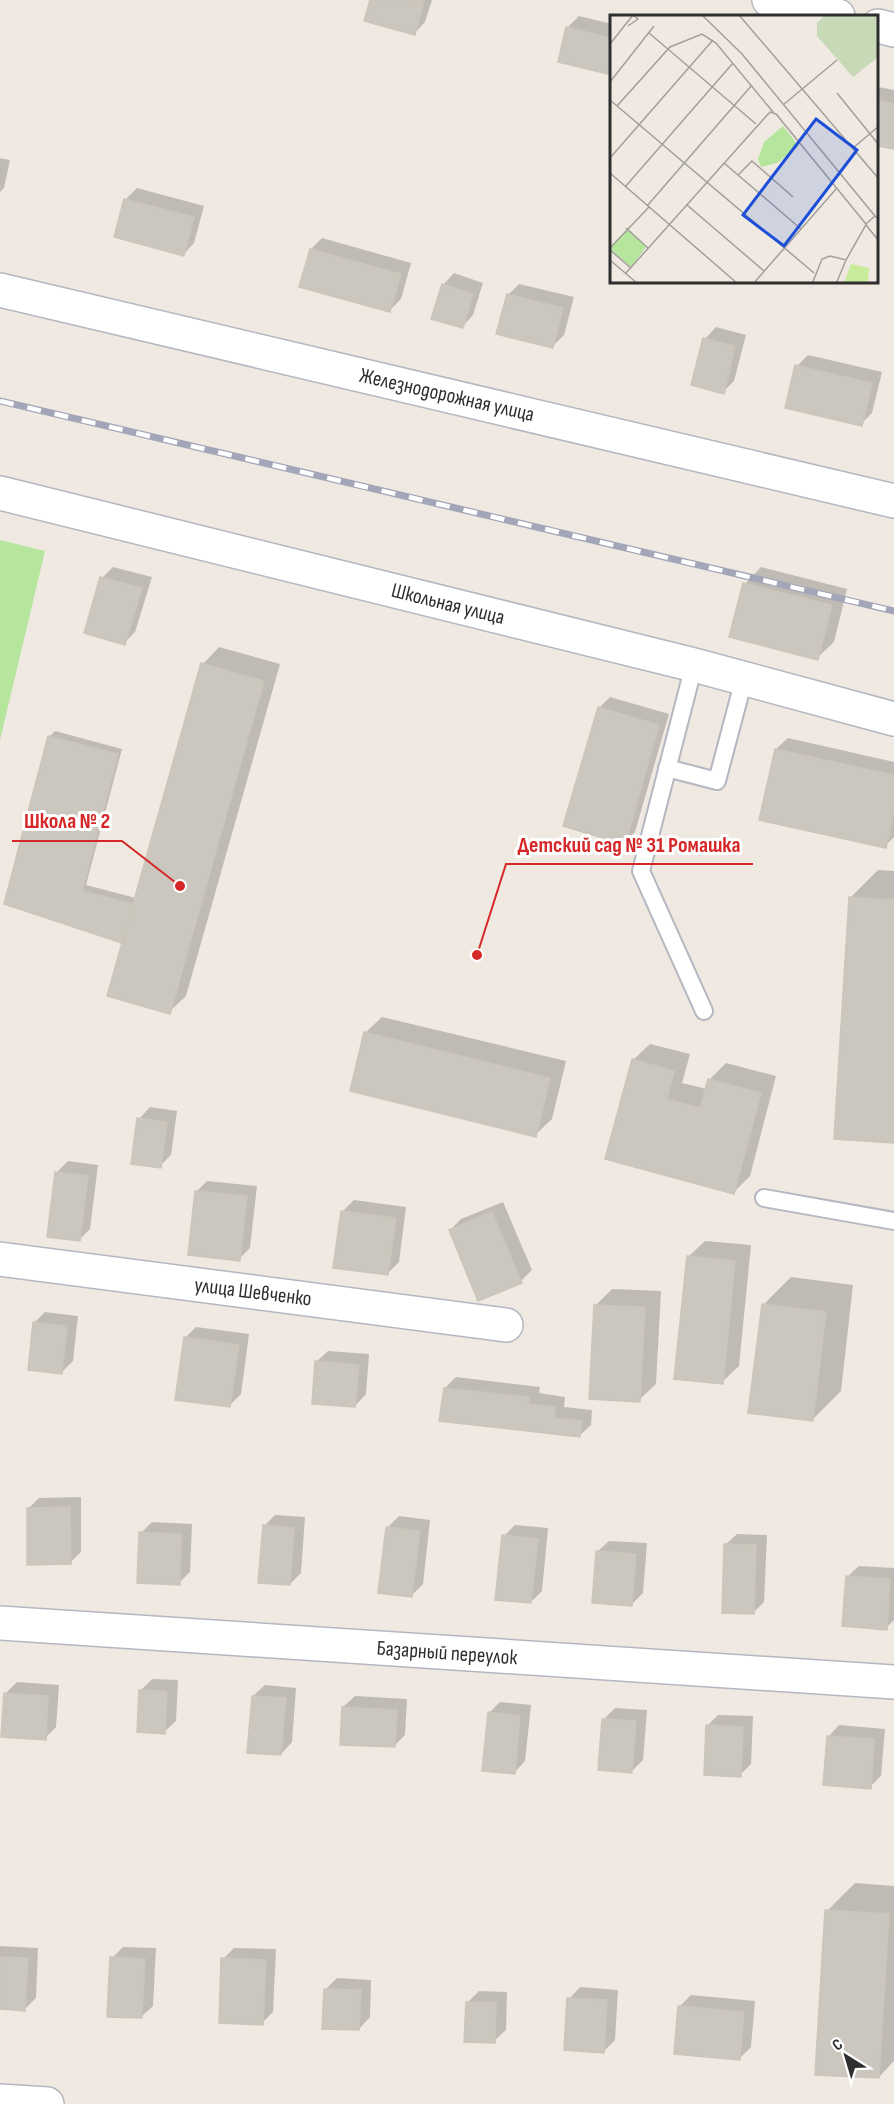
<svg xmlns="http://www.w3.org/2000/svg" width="894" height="2104" font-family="'Sofia Sans Condensed',sans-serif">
	<rect width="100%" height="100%" fill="#efe9e1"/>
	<path fill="#b6e59e" d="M0,540L45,551L0,740Z"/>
	<g fill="#0003">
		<path d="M371,0H432L425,22L414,34L366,20Z"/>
		<path d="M579,16L612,24V73L560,60L568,27Z"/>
		<path d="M878,87L894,90V148L878,144Z"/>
		<path d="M0,158L10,160L4,188L0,192Z"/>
		<path d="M137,188L204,206L194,243L183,255L126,199Z"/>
		<path d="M322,238L411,263L401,299L390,310L311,249Z"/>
		<path d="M454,273L483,283L473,315L462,327L443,285Z"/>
		<path d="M519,284L574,297L564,335L553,346L508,295Z"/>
		<path d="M716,327L746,335L734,381L723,392L705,339Z"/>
		<path d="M808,355L882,372L872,413L861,424L797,366Z"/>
		<path d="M113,567L152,577L135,632L124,643L102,578Z"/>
		<path d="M761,567L847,589L834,642L817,658L745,584Z"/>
		<path d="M219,647L280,664L186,996L169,1012L125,937L6,903L50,736L55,731L122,749L86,885L136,898L203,664Z"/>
		<path d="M610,697L669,714L635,832L624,843L599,708Z"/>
		<path d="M788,738L894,762V837L885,846L776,749Z"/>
		<path d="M878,870L894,871V1141L850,898Z"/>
		<path d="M382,1017L566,1061L552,1119L535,1135L365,1033Z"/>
		<path d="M650,1044L690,1054L682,1083L707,1089L709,1080L726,1063L776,1076L750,1176L734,1192L633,1060Z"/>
		<path d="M150,1107L177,1111L171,1155L160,1166L139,1119Z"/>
		<path d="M68,1161L98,1165L90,1229L79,1240L56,1173Z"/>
		<path d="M207,1181L257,1186L250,1248L239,1259L196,1192Z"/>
		<path d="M354,1200L406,1207L399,1262L388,1273L343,1211Z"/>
		<path d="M503,1202L532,1270L521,1281L450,1230L461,1219Z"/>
		<path d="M705,1241L751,1245L739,1366L722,1382L688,1257Z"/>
		<path d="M791,1277L853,1285L841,1391L813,1419L763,1305Z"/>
		<path d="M612,1289L661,1291L656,1384L639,1400L596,1305Z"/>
		<path d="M45,1312L78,1316L73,1361L62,1372L34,1323Z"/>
		<path d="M196,1327L249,1334L241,1394L230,1405L185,1338Z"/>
		<path d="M328,1351L369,1354L366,1394L355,1406L316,1362Z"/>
		<path d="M456,1377L540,1387L539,1393L565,1397L564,1407L592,1410L591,1425L579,1436L445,1388Z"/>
		<path d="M81,1497V1552L70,1563L28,1509L39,1498Z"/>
		<path d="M275,1515L305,1517L301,1573L290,1584L264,1526Z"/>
		<path d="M399,1516L430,1520L423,1584L412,1595L388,1527Z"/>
		<path d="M152,1522L192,1524L190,1572L179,1583L141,1533Z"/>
		<path d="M515,1525L548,1528L542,1591L531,1602L504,1536Z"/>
		<path d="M737,1534L767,1535L764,1602L753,1613L725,1545Z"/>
		<path d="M609,1541L647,1543L643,1593L632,1604L597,1552Z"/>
		<path d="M859,1566L894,1568V1620L886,1628L847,1577Z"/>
		<path d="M152,1679L178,1680L176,1721L164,1732L141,1690Z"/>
		<path d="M17,1682L59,1685L56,1727L45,1738L5,1694Z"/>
		<path d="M265,1685L296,1688L292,1742L281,1754L253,1696Z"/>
		<path d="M355,1696L407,1699L405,1735L394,1746L343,1707Z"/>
		<path d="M500,1702L531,1705L525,1761L514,1773L489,1713Z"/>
		<path d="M615,1708L647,1710L643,1760L631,1772L604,1719Z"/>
		<path d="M718,1715L753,1716L751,1764L740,1775L707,1726Z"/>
		<path d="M839,1725L885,1729L881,1776L870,1787L828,1737Z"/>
		<path d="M855,1883L894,1886V2061L879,2077L827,1911Z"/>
		<path d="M0,1946L38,1948L36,1998L25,2009L0,2008Z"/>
		<path d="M123,1947L156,1948L153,2006L141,2017L112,1958Z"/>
		<path d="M234,1948L276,1949L273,2012L262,2023L223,1959Z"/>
		<path d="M337,1978L371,1980L370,2017L359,2029L326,1989Z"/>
		<path d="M580,1987L618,1990L615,2040L604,2051L569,1999Z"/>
		<path d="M479,1991L507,1992L506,2030L494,2041L468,2002Z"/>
		<path d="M691,1995L755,2001L751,2047L740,2058L680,2006Z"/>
	</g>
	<g fill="#cbc7bf" stroke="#cbc5ba" stroke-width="1.5">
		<path d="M370,0L424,1L415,35L364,21Z"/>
		<path d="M566,27L612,38V75L558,62Z"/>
		<path d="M878,100L894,104V149L878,146Z"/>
		<path d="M124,199L194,217L184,256L114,237Z"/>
		<path d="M310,249L401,274L390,312L299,287Z"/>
		<path d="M442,284L473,294L463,328L431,319Z"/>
		<path d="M507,294L563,308L553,348L496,334Z"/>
		<path d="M703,338L735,346L724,394L691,385Z"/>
		<path d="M795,365L872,383L862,426L785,408Z"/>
		<path d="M100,577L142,588L125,645L84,633Z"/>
		<path d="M743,583L832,605L818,660L729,637Z"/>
		<path d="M201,663L264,681L170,1014L107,996Z"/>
		<path d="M598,707L659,725L625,845L563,826Z"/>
		<path d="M48,736L118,754L82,891L133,904L122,943L4,904Z"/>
		<path d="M775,749L894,775V810L886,848L759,820Z"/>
		<path d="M849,897L894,900V1143L834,1139Z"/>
		<path d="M364,1032L550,1078L536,1137L350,1091Z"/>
		<path d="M632,1059L674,1071L667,1099L700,1108L708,1079L761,1093L734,1194L605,1159Z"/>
		<path d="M137,1118L167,1122L161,1168L131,1164Z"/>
		<path d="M55,1172L88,1176L80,1241L47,1237Z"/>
		<path d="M195,1191L247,1196L240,1261L188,1255Z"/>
		<path d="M341,1211L396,1218L388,1275L333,1268Z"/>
		<path d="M492,1212L522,1283L478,1301L449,1230Z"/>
		<path d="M687,1256L735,1261L723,1384L674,1379Z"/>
		<path d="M762,1304L826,1312L813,1421L748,1413Z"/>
		<path d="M594,1305L645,1307L640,1402L589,1399Z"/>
		<path d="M33,1322L67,1326L62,1374L28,1370Z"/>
		<path d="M184,1337L239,1345L230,1407L175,1400Z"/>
		<path d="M315,1361L359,1365L355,1407L312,1404Z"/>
		<path d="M444,1388L529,1397L528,1404L555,1407L554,1418L582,1421L580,1437L439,1421Z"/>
		<path d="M70,1507L71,1564L27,1565V1508Z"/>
		<path d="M263,1525L294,1528L290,1585L258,1583Z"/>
		<path d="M386,1527L420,1531L412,1597L378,1593Z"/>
		<path d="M139,1532L181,1534L180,1585L137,1583Z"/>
		<path d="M502,1535L538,1539L531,1603L495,1600Z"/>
		<path d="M724,1544L756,1545L754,1614L722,1613Z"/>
		<path d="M596,1551L636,1554L632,1606L592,1603Z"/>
		<path d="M846,1576L890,1579L887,1630L842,1626Z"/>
		<path d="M139,1690L167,1691L165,1734L137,1732Z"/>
		<path d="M4,1693L48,1696L46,1740L1,1737Z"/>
		<path d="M252,1696L286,1698L281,1755L247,1753Z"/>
		<path d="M342,1707L397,1710L395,1747L340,1745Z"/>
		<path d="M488,1712L520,1716L515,1774L482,1771Z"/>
		<path d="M602,1719L636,1721L632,1773L598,1770Z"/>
		<path d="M706,1725L743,1727L741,1777L704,1775Z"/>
		<path d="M827,1736L874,1739L871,1789L823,1785Z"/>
		<path d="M825,1910L889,1914L879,2078L815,2075Z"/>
		<path d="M0,1957L28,1958L25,2011L0,2009Z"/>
		<path d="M110,1957L145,1959L142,2018L107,2017Z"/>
		<path d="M221,1958L266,1960L263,2025L219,2023Z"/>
		<path d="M324,1989L361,1990L359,2030L322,2029Z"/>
		<path d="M567,1998L607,2000L604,2053L564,2050Z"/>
		<path d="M466,2002H496L495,2043L464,2042Z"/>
		<path d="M678,2006L744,2012L740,2060L674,2054Z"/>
	</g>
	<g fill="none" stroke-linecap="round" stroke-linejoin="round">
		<g stroke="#b4b7c1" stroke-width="20">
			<g id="service">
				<path d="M694,665L641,871L704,1011"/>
				<path d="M667,768L717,781L744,679"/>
				<path d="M764,1198L894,1221"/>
			</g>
		</g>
		<g stroke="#b4b7c1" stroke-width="36">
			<g id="minor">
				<path d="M769,0L838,16"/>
				<path d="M878,26L894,30"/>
				<path d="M0,290L894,501"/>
				<path d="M0,1259L506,1325"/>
				<path d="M0,1623L894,1682"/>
				<path d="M0,2101L47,2104"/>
			</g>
		</g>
		<g stroke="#b4b7c1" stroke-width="36">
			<path id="secondary" d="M0,493L694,665L894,719"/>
		</g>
		<use href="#service" stroke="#fff" stroke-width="16"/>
		<use href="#minor" stroke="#fff" stroke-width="33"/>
		<use href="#secondary" stroke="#fff" stroke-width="33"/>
		<g stroke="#a3a6b8" stroke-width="7">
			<path id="rail" d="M0,401L894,611"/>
		</g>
		<use href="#rail" stroke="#fff" stroke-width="4.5" stroke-dasharray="14" stroke-linecap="butt"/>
	</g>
	<g text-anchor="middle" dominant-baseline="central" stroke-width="6" stroke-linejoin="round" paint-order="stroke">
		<g font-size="21" fill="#2e2e2e" stroke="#fff">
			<text transform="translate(447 395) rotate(13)">Железнодорожная улица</text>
			<text transform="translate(448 604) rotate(14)">Школьная улица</text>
			<text transform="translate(253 1292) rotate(7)">улица Шевченко</text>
			<text transform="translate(447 1653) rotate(4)">Базарный переулок</text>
		</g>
	</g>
	<g transform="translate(610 15)">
		<rect width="268" height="268" fill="#efe9e1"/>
		<path d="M173,111L189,131L167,148L151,152L148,144L154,127ZM17,214L36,232L21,252L0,234Z" fill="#b6e59e"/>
		<path d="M215,0H268V42L243,62L207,21V8Z" fill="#c8d9b8"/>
		<path d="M241,249L259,253L258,268H234Z" fill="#c9ec9a"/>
		<path fill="none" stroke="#a29e99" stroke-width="1.5" d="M92,0L132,39L265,201M129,0L269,164M18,11L28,4L23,0M39,18L146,109M0,29L23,0M0,67L44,11M227,78L269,130M0,85L204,258M173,90L227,45M7,91L60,32L92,19L106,28L163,97M243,133L269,111M0,143L103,25M114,148L191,214M0,158L128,269M128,160L142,146L183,182M15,172L123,48M77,190L154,256M37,191L142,70M256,210L269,226M16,213L38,233M0,233L39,192M0,235L21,253M0,245L28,269M16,258L160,97L166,99L256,209M143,269L226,174M202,269L212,244L220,241L236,245L257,208L265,201L269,205M226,269L236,245"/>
		<path fill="#1d4ed8" fill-opacity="0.15" stroke="#1d4ed8" stroke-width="3" d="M206,104L247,135L174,231L133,200Z"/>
		<rect width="268" height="268" fill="none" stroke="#2e2e2e" stroke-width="3"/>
	</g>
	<path fill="none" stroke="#d62828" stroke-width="2" d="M180 886L122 841H12M477 955L506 864H753"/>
	<g fill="#d62828" stroke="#fff" stroke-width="2">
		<circle cx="180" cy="886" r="6"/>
		<circle cx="477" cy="955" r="6"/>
	</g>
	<g font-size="22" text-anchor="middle" font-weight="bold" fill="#d62828" stroke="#fff" stroke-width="6" stroke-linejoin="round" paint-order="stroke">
		<text x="67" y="828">Школа № 2</text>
		<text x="629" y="852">Детский сад № 31 Ромашка</text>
	</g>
	<g transform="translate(846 2056) rotate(323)" stroke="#ffffff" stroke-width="4.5" paint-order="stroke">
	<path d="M0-4.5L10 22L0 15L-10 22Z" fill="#2e2e2e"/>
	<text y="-9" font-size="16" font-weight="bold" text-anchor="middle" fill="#2e2e2e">С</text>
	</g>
</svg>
